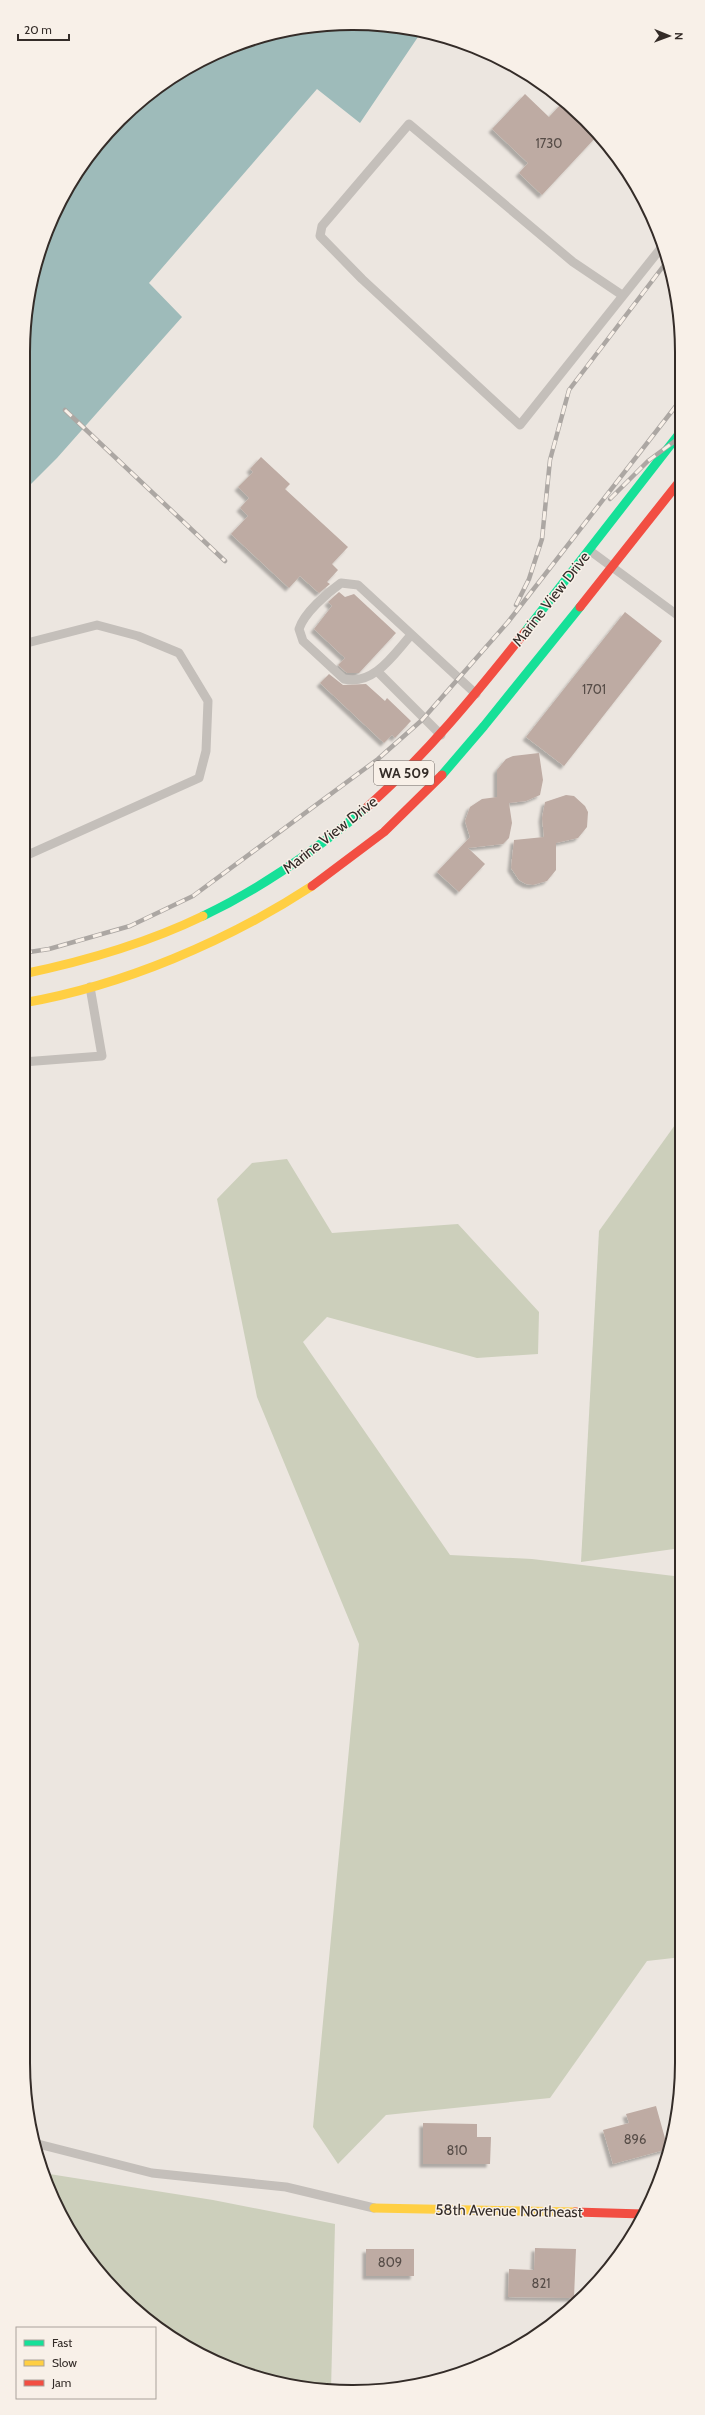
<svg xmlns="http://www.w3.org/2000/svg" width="705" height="2415" font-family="Cabin,sans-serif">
	<defs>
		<filter id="shadow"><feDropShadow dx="-3.5" dy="3.5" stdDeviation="1" flood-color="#0004"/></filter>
	</defs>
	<rect width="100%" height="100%" fill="#ece6e0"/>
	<g fill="#cccfbb">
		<path d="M680,1118L681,1548L581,1562L599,1231Z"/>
		<path d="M287,1159L332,1233L458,1224L539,1312L538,1354L477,1358L327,1317L303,1342L450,1555L532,1559L674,1576L681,1574L682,1957L647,1961L550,2098L386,2115L338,2164L313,2127L359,1644L257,1397L217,1199L252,1163Z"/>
		<path d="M43,2173L213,2200L335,2224L331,2391L267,2381L207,2358L152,2324L105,2280L48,2188Z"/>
	</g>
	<path fill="#9ebbba" d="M352,23L422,31L360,123L317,89L149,283L182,317L57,458L23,492C23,436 20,379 26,324C27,312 27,299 29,288C59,155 156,61 287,30C307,25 331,25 352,23Z"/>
	<g fill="#beaba3" filter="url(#shadow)">
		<path d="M525,94L549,117L562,103L597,136L542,195L519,173L528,163L492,129Z"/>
		<path d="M261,457L290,484L285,489L348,547L332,564L338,570L327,582L330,584L319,593L300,576L289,588L231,534L248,516L240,508L249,498L238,487L253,472L250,469Z"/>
		<path d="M339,592L345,597L354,594L396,633L359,673H347L338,665L345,658L314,629L332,606L328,602Z"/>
		<path d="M625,612L662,641L564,766L526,737Z"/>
		<path d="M329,674L343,685L366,684L385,701L387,698L411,721L395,738L392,735L384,743L320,683Z"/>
		<path d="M539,753L543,780L540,795L526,801L509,803L512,823L509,838L503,844L468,848L485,864L459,892L437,872L470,837L465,821L470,807L482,799L497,797V770L506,759L513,756Z"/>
		<path d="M566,795L574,796L585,806L588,812L587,827L578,838L556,843V870L547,881L533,885L526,884L519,880L511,868L514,840L544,837L542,818L545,802Z"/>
		<path d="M656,2106L668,2149L613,2164L603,2130L629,2123L626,2114Z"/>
		<path d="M423,2123L477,2124V2137H491L490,2164H423Z"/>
		<path d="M535,2248L576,2249L574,2298L508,2297L509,2269L534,2270Z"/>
		<rect x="366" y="2249" width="48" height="27"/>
	</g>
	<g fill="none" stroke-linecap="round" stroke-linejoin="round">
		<g stroke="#c4bfba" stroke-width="9">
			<path d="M622,295L573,262L409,124L322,226L320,236L362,279L520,425L661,248"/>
			<path d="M589,550L680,617"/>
			<path d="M411,635C394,654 374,686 344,679L303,641L299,629C304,613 327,593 341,583L358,585L476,694"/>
			<path d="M23,644L97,625L138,636L179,653L208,701L206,751L199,778L23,857"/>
			<path d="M378,672L441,735"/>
			<path d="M23,1062L102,1056L90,987"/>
			<path d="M34,2143L152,2173L286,2187L374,2208"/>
		</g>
		<g stroke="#16e098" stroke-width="9">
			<path d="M525,632L679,434"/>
			<path d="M442,775L484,726L580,607"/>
			<path d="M203,916C262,888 316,850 366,808"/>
		</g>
		<g stroke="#ffcf43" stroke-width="9">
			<path d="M23,974C86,961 145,944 203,916"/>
			<path d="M23,1003C122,986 228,941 312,886"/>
			<path d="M374,2208L575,2212"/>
		</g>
		<g stroke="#f24e42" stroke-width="9">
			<path d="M580,607L679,482"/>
			<path d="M366,808C426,755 475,695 525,632"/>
			<path d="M312,886L384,832L442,775"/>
			<path d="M575,2212L643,2214"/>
		</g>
		<g stroke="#aca7a3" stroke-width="4.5">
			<g id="rail">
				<path d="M65,410L225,561"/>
				<path d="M610,499L648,461L679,438"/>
				<path d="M516,605L529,579L542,539L550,460L569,390L665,264"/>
				<path d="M23,953L49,949L130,926L193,896L378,759L422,720L508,622L679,402"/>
			</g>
		</g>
		<use href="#rail" stroke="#f8f0e8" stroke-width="3" stroke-dasharray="9" stroke-linecap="butt"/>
	</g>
	<g text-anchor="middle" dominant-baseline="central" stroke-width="3" stroke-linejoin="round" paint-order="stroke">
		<g font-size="13" fill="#564c47">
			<text x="549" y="143">1730</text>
			<text x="594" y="689">1701</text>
			<text x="635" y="2139">896</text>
			<text x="457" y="2150">810</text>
			<text x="390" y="2262">809</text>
			<text x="541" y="2283">821</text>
		</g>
		<rect fill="#f8f0e8" stroke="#6f6762" stroke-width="1" x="374" y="761" width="60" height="24" rx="3"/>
		<g font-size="14" font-weight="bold" fill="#342c28">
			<text x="404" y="773">WA 509</text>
		</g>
		<g font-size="15" fill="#342c28" stroke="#f8f0e8">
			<text transform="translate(551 599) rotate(-52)">Marine View Drive</text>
			<text transform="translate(330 835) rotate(-38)">Marine View Drive</text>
			<text transform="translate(509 2211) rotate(1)">58th Avenue Northeast</text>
		</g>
	</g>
	<path d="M0 0H705V2415H0ZM352 30H353A322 322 0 0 1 675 352V2063A322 322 0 0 1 353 2385H352A322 322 0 0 1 30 2063V352A322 322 0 0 1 352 30Z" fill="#f8f0e8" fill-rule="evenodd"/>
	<path fill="none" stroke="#342c28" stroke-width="2" d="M352 30H353A322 322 0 0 1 675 352V2063A322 322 0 0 1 353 2385H352A322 322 0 0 1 30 2063V352A322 322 0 0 1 352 30Z"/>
	<rect x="16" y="2327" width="140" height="72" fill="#f8f0e8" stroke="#aaa29b"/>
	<rect x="24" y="2340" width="20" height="6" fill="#16e098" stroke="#aaa29b"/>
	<text x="52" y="2347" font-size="12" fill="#342c28">Fast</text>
	<rect x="24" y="2360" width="20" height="6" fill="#ffcf43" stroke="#aaa29b"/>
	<text x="52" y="2367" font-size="12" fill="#342c28">Slow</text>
	<rect x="24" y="2380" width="20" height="6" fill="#f24e42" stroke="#aaa29b"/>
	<text x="52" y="2387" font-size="12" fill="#342c28">Jam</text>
	<g transform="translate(669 36) rotate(91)" stroke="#f8f0e8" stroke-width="3" paint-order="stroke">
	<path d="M0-3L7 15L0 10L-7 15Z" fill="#342c28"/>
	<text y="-6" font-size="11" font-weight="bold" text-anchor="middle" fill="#342c28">N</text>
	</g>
	<path d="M18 34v6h51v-6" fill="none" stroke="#342c28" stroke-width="2"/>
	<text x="24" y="34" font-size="12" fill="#342c28" stroke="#f8f0e8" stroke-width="3" paint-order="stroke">20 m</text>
</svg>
